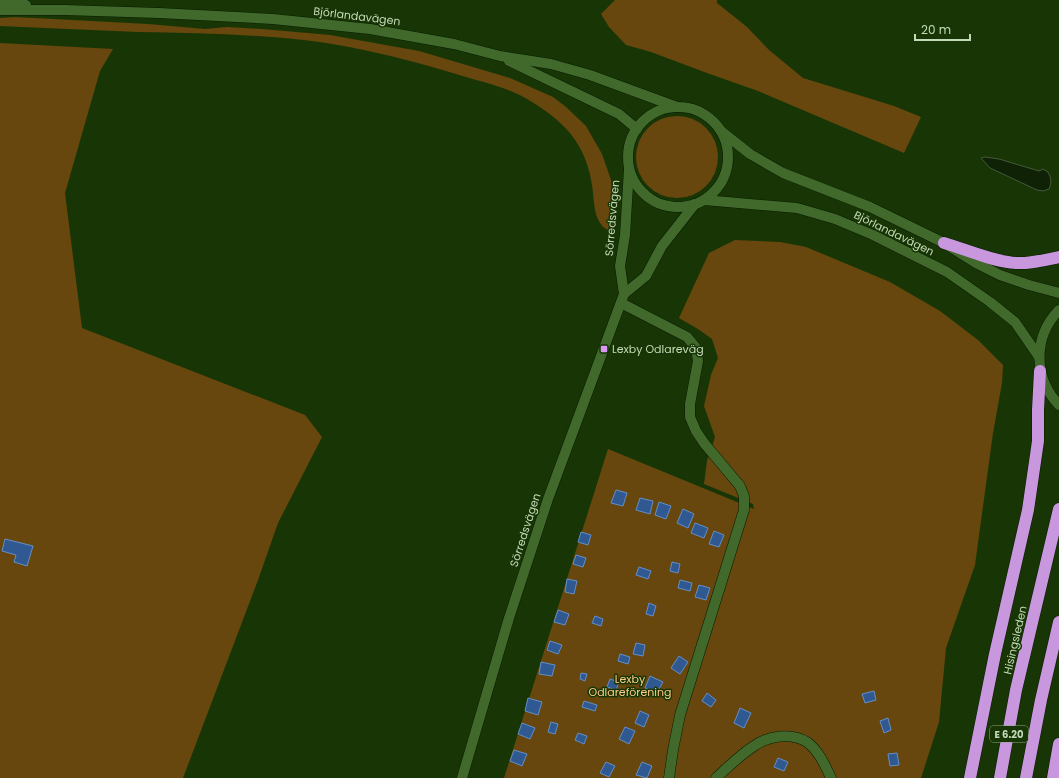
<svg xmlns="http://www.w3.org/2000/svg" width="1059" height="778" font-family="Poppins,sans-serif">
	<rect width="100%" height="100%" fill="#183605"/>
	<g fill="#68470e">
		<path d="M615,0H717V3L747,27L769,50L803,78L894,106L921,117L904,153L758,91L707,73L651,52L626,45L609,27L601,14Z"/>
		<path d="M15,17L148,24L205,29L227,27L262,29L330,35L419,51L510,78L553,97L566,107L586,126L602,154L611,180L614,209L615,226L613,232C592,226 595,202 592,185C590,172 586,159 580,148C569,127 551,114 532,102C509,87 481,82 456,74C407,59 355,46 304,40C249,34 193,33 138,32C92,30 46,28 0,26V18Z"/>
		<path d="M0,43L113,49L100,71L65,193L82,328L305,415L322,437L278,523L258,580L183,778H0Z"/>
		<circle cx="677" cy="157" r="41"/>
		<path d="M735,240L780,242L806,247L890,282L940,311L978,340L1003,365L1002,383L993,433L975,565L946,648L939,722L921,778H504L608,449L754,509L753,504L704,484L707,461L715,437L704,406L711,375L718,358L712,339L698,329L679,318L709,253Z"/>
	</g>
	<path fill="#0f2205" stroke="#45593b" d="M985,157L999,159L1039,171L1043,169L1048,172C1051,178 1052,182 1049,189L1043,191L1037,190L990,168L981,158Z"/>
	<g fill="#2f5990" stroke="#628fca">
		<path d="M616,490L627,493L623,506L611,503Z"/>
		<path d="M640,498L653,501L650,514L636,510Z"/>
		<path d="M659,502L671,506L666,519L655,515Z"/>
		<path d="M683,509L694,514L688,528L677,523Z"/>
		<path d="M695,523L708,528L704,538L691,533Z"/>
		<path d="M714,531L724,535L719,547L709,544Z"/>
		<path d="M581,532L591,535L588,545L578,542Z"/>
		<path d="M5,539L33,546L27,566L14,562L16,555L2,551Z"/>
		<path d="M576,555L586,558L583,567L573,564Z"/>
		<path d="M672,562L680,564L678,573L670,571Z"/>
		<path d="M639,567L651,571L648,579L636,575Z"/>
		<path d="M567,579L577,581L574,594L565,592Z"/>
		<path d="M680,580L692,583L690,591L678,588Z"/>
		<path d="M699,585L710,588L706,600L695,597Z"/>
		<path d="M649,603L656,606L653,616L646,614Z"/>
		<path d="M558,610L569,614L565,625L554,622Z"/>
		<path d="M595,616L603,619L601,626L592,623Z"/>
		<path d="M550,641L562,645L558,654L547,650Z"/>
		<path d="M636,643L645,645L643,656L633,654Z"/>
		<path d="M620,654L630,657L628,664L618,661Z"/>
		<path d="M679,656L688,662L680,674L671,668Z"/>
		<path d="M541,662L555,665L552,676L539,674Z"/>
		<path d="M581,673L587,674L585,681L580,679Z"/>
		<path d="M650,676L663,682L657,693L645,688Z"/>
		<path d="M610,679L619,682L616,690L607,687Z"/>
		<path d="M874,691L876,700L865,703L862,694Z"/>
		<path d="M707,693L716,700L711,707L702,701Z"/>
		<path d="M528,698L542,702L538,715L525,711Z"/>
		<path d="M584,701L597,705L595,711L582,707Z"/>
		<path d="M740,708L751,713L744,728L734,723Z"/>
		<path d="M640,711L649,715L644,727L635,723Z"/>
		<path d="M888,718L891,730L884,733L880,721Z"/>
		<path d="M551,722L558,724L555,734L548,732Z"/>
		<path d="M522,723L535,728L530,739L518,734Z"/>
		<path d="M625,727L635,731L629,744L619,739Z"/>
		<path d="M578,733L587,736L584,744L575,740Z"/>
		<path d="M514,750L527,754L522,766L510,761Z"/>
		<path d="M897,753L899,765L890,766L888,754Z"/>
		<path d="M778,758L788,762L784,771L774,767Z"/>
		<path d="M606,762L615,766L609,777L600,773Z"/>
		<path d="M642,762L652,766L647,778L636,775Z"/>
	</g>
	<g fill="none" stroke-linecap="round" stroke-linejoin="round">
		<g stroke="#071b00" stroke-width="11">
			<g id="minor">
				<path d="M0,1L26,5"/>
				<path d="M0,10H64L159,13L273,19L370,29L454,44L500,56L551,64L590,75L677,107"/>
				<path d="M509,61L619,114L637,129"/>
				<circle cx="678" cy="157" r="50"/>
				<path d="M721,131L750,154L783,173L870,207L944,243L976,263L1000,275L1029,285L1059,293"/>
				<path d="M704,200L797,208L835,219L873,235L947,272L990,302L1015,322L1039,357"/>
				<path d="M624,294L646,276L662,246L695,204"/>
				<path d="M621,303L687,337L696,348L698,361L690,404V417L696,431L704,443L740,486L744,496V510L680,715L673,750L669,778"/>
				<path d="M1059,310C1033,337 1033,377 1059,405"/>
				<path d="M462,778L509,618L548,499L624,294L620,266L625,235L629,169"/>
				<path d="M716,778C728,767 740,755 754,746C768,736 791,732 807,742C819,751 825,765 831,778"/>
			</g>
		</g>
		<g stroke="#071b00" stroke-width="13">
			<g id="highway">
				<path d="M944,243C965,249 994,262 1016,263C1030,264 1045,260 1059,257"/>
				<path d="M970,778L995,654L1028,510L1038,441V410L1040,371"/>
				<path d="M1000,778L1016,690L1059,509"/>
				<path d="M1026,778L1041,700L1059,622"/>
				<path d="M1053,778L1059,744"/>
			</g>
		</g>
		<use href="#minor" stroke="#41692b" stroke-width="10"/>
		<use href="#highway" stroke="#c997dd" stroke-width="12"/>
	</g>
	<rect fill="#db99f5" stroke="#183605" stroke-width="1.5" x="600" y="345" width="8" height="8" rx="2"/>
	<g text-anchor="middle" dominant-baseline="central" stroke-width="3" stroke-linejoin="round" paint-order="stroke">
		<rect fill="#183605" stroke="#90a882" stroke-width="1" x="990" y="726" width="38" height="16" rx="3"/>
		<g font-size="10" font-weight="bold" fill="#c3d9b8">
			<text x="1009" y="734">E 6.20</text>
		</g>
		<g font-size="11" fill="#c3d9b8" stroke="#183605">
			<text transform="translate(357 16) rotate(7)">Björlandavägen</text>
			<text transform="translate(612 218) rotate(-85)">Sörredsvägen</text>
			<text transform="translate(894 233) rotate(26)">Björlandavägen</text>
			<text transform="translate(525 530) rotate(-72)">Sörredsvägen</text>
			<text transform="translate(1015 640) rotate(-77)">Hisingsleden</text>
		</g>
		<g font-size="11" fill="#c3d9b8" stroke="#183605" text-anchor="start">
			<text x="612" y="349">Lexby Odlareväg</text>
		</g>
		<g font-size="11" fill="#fccc87" stroke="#183605">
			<text x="630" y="679">Lexby<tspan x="630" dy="13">Odlareförening</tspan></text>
		</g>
	</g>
	<path d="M915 34v6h55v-6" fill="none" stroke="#c3d9b8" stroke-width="2"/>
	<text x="921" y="34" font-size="12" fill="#c3d9b8" stroke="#183605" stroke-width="3" paint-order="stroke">20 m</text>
</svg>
